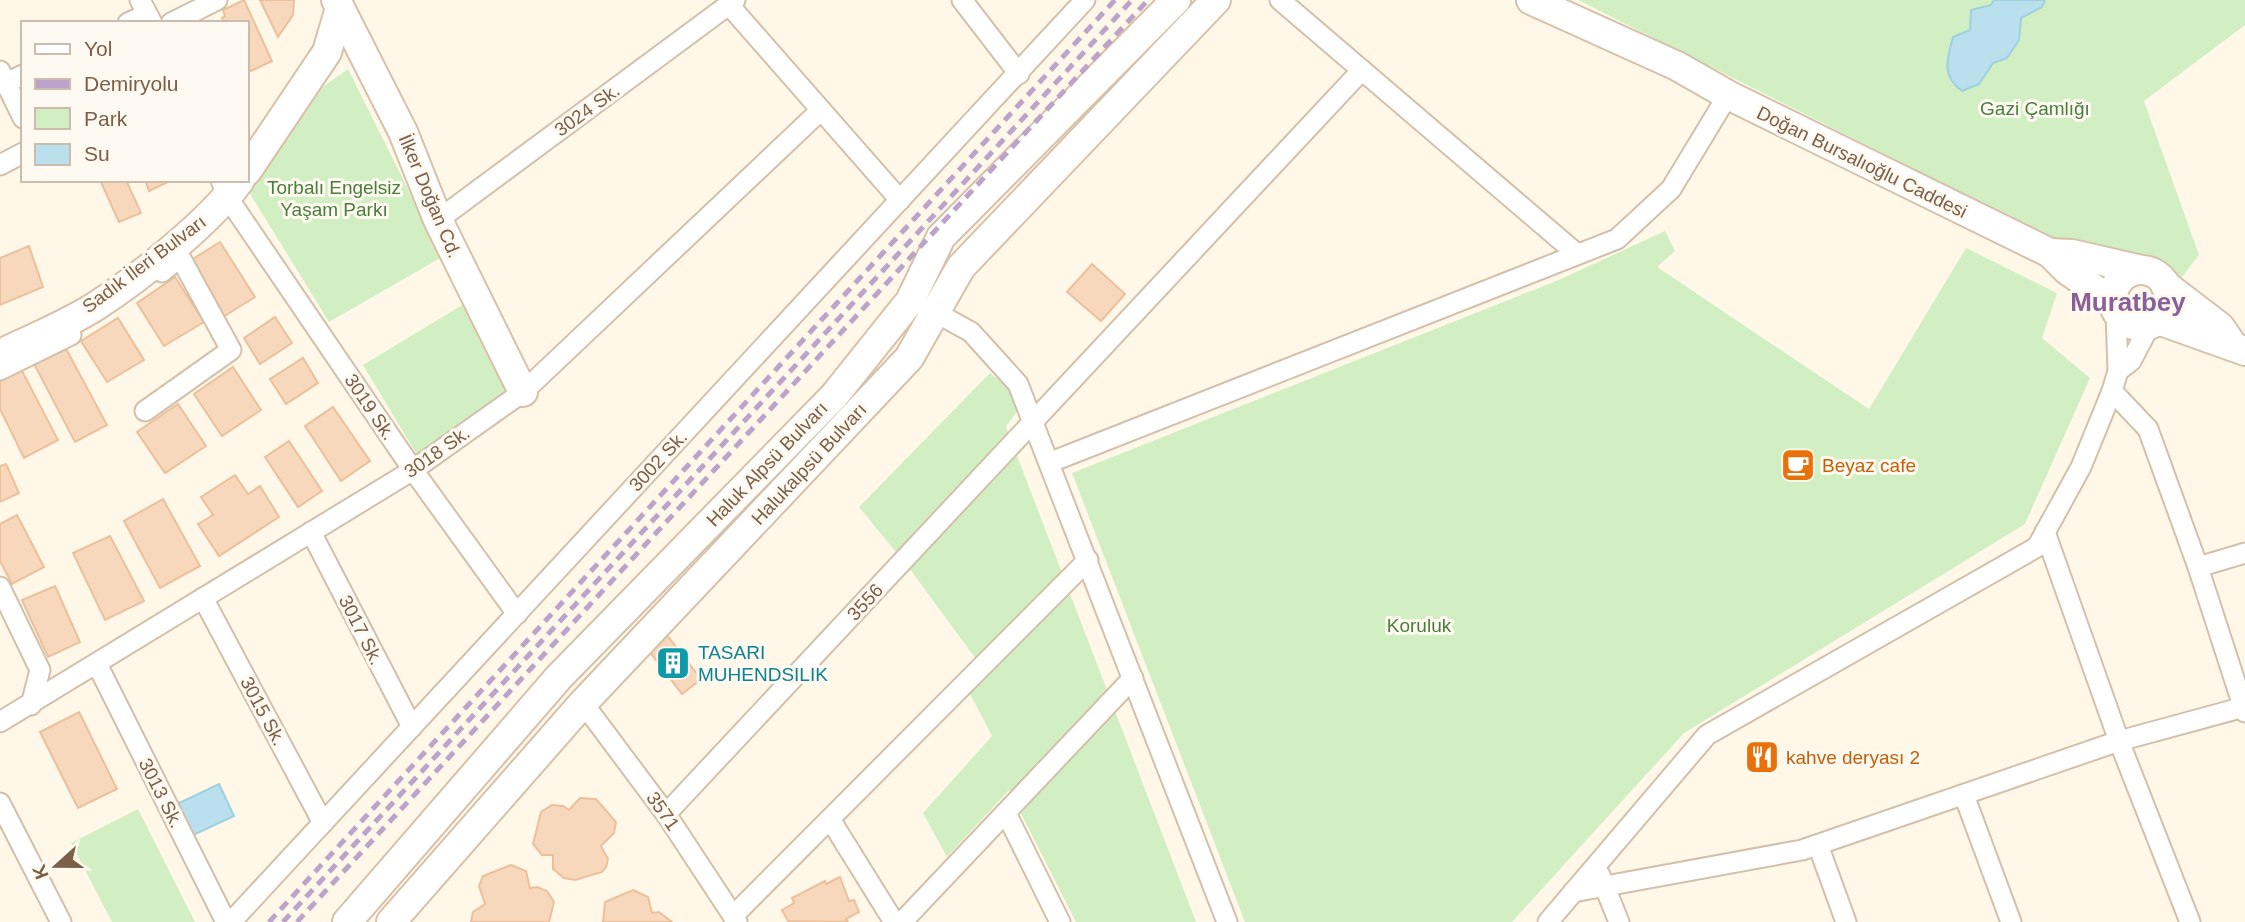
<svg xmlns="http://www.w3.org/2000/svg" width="2245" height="922" font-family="Arial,sans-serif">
	<rect width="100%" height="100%" fill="#fff8e8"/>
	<g fill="#d2efc4">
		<path d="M1578,0H2245V25L2144,101L2199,255L2167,296Z"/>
		<path d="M348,69L442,257L329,322L249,192L324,86Z"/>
		<path d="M1665,231L1675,251L1657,267L1869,409L1966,248L2057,293L2042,338L2090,378L2025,524L1684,733L1512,922H1245L1072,473L1561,279Z"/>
		<path d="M464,304L511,395L417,455L363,365Z"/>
		<path d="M990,373L1017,395L1018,410L1006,427L1196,922H1076L1009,790L947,857L923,813L992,736L969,692L987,674L912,572L859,507Z"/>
		<path d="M138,809L195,922H112L71,843Z"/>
	</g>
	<g fill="#b9e0ec" stroke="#9ed0df" stroke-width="2">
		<path d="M1994,0H2045L2042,7L2021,18L2019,40L2007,58L1993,63L1979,84L1962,91C1941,76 1947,59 1953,37L1970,30L1971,10L1991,5Z"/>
		<path d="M219,784L234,816L189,837L175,805Z"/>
	</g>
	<g fill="#f7d8bc" stroke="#ecc09b" stroke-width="2">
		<path d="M244,0L272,61L251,71L247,68V23H224L222,18L225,16L223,10Z"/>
		<path d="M260,0H294L293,15L278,37Z"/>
		<path d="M100,180H126L141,213L119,222Z"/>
		<path d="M145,180H172L149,191Z"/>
		<path d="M220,242L255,297L223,317L188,262Z"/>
		<path d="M29,246L43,287L0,305V258Z"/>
		<path d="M1092,264L1125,294L1101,321L1067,292Z"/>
		<path d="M175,277L204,322L164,346L137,303Z"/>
		<path d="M275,317L292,343L260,364L244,338Z"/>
		<path d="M118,318L144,360L107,382L81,341Z"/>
		<path d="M64,345L107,425L75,442L33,362Z"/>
		<path d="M303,358L318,383L286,404L270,379Z"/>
		<path d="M233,367L261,410L222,436L194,394Z"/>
		<path d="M21,369L58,440L24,458L0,409V380Z"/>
		<path d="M178,404L206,446L165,473L137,432Z"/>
		<path d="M333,407L370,461L341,481L305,426Z"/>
		<path d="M289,441L322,491L298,507L265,457Z"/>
		<path d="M6,464L19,493L0,502V466Z"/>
		<path d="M235,475L248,494L260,486L279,517L219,556L198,524L213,515L201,497Z"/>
		<path d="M163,499L200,566L160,588L124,521Z"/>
		<path d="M17,515L44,567L12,584L0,561V524Z"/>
		<path d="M110,536L144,601L105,620L73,553Z"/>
		<path d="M55,586L80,642L48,657L22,600Z"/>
		<path d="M663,630L701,679L682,694L646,647Z"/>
		<path d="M79,712L117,789L78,808L40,732Z"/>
		<path d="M580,798L596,799L616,822L614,833L601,846L608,859L606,867L602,872L575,880L564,878L553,869V855H542L533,844L541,812L552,805L563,806L569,810Z"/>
		<path d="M511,865L526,871L530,888L537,887L547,891L554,902L549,922H471L473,912L485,904L479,886L483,876Z"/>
		<path d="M840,877L849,901L854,900L859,912L846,919L848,922L788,921L782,910L794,903L792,898L825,881L826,884Z"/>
		<path d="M633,890L648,897L652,913L659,912L672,922H603L605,902Z"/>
	</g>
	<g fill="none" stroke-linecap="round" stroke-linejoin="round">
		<g stroke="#d3c0ab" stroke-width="23">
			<g id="minor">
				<path d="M140,0L152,23"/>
				<path d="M962,0L1019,74"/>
				<path d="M1280,0L1577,254"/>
				<path d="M729,5L900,200"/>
				<path d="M128,23L147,14"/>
				<path d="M171,23L217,0"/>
				<path d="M0,71L23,118"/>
				<path d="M6,83L23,75"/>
				<path d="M0,165L23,153"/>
				<path d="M221,180L228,198L413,470L517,614"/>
				<path d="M438,220L735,0"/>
				<path d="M924,306L971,332L1018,384L1227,922"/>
				<path d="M0,370L71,335"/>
				<path d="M2118,371L2131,361L2150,325"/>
				<path d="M2112,391L2148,429L2198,567L2245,712"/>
				<path d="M145,411L231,350L180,257L162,272"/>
				<path d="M1051,462L1617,239L1671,189L1728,95"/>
				<path d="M311,532L412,727"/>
				<path d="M2045,532L2119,741L2190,922"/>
				<path d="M2198,567L2245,553"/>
				<path d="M0,587L40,670L31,705"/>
				<path d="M203,598L323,823"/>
				<path d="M97,664L226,922"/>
				<path d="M583,703L666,814L737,922"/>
				<path d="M0,722L413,470L523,392L820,111"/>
				<path d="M1964,795L2011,922"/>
				<path d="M0,803L61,922"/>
				<path d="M1006,813L1060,922"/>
				<path d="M666,814L1362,70"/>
				<path d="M830,819L894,922"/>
				<path d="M1818,845L1846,922"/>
				<path d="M1600,875L1619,922"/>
				<path d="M1573,892L1802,850L2119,741L2244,707"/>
				<path d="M733,916L1088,560"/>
				<path d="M231,922L1085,0"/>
				<path d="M902,922L1133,678"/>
				<path d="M1548,922L1707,735L2037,547L2081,467L2112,391L2118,371L2116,312"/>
			</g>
		</g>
		<g stroke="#d7c1a9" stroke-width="32">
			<g id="secondary">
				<path d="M336,0L403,132L438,220L523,392"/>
				<path d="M1531,0L1677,66L1728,95L2050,253L2067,270L2113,302"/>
				<path d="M247,171L327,52L340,8"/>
				<path d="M2050,253L2072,254L2142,270"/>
				<circle cx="2141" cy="298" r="28"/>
				<path d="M2165,285L2220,327L2231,343"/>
				<path d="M2158,320L2245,351"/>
				<path d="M0,354C31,339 66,325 96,306C139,278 210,222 240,180"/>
				<path d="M347,922L559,677L834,396L910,301L941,237L1176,0"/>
				<path d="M391,922L583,703L909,358L961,267L1216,0"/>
			</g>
		</g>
		<use href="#minor" stroke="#fff" stroke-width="19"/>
		<use href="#secondary" stroke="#fff" stroke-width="28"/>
		<g stroke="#bca3cb" stroke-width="5" stroke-dasharray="10 7" stroke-linecap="butt">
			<path d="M269,922L1115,0"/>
			<path d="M283,922L1132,0"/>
			<path d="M297,922L1148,0"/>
		</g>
	</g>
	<defs>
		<g id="cafe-square" transform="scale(1.75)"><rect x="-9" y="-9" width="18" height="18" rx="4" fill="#e8710a" stroke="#fffaf1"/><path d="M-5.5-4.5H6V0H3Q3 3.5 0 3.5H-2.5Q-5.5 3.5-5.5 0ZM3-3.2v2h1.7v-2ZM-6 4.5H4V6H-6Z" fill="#fff"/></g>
		<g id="building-square" transform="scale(1.75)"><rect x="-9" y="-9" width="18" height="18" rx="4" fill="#0f9aa8" stroke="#fffaf1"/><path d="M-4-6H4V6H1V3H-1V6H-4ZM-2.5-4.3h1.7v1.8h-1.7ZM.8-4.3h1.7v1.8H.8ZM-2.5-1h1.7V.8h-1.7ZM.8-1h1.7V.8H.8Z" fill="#fff"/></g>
		<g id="restaurant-square" transform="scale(1.75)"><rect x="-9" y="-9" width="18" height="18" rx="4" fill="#e8710a" stroke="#fffaf1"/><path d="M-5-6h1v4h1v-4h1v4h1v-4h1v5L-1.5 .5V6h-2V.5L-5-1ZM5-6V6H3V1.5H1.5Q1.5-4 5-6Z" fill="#fff"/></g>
	</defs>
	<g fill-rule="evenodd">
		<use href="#cafe-square" x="1798" y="465"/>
		<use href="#building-square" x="673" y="663"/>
		<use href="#restaurant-square" x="1762" y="757"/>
	</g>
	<g text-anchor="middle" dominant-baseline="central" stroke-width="6" stroke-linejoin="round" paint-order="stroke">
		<g font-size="19" fill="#4a7e3c" stroke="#fffaf1">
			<text x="2035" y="108">Gazi Çamlığı</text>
			<text x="334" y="187">Torbalı Engelsiz<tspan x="334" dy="22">Yaşam Parkı</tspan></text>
			<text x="1419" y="625">Koruluk</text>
		</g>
		<g font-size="19" fill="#7d5f48" stroke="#fffaf1">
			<text transform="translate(587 110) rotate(-36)">3024 Sk.</text>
			<text transform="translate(1862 162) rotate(26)">Doğan Bursalıoğlu Caddesi</text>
			<text transform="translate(430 196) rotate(67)">İlker Doğan Cd.</text>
			<text transform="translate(144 264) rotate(-37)">Sadık İleri Bulvarı</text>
			<text transform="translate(370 407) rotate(56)">3019 Sk.</text>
			<text transform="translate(437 452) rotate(-35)">3018 Sk.</text>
			<text transform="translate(658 461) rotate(-47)">3002 Sk.</text>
			<text transform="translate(767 464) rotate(-46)">Haluk Alpsü Bulvarı</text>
			<text transform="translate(809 464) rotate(-47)">Halukalpsü Bulvarı</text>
			<text transform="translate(865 602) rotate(-47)">3556</text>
			<text transform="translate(361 630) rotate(63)">3017 Sk.</text>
			<text transform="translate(263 711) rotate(62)">3015 Sk.</text>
			<text transform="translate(161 793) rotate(63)">3013 Sk.</text>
			<text transform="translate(663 811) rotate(55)">3571</text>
		</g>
		<g font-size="19" fill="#c56008" stroke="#fffaf1" text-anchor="start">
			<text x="1822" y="465">Beyaz cafe</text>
			<text x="1786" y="757">kahve deryası 2</text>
		</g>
		<g font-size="19" fill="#0d838f" stroke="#fffaf1" text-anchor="start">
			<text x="698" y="652">TASARI<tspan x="698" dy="22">MUHENDSILIK</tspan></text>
		</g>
		<g font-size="26" font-weight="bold" fill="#8a6099" stroke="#fffaf1">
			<text x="2128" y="302">Muratbey</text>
		</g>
	</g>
	<rect x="21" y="21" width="228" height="161" fill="#fffaf1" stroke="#cbbcad" stroke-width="2"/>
	<rect x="35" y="44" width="35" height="10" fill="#ffffff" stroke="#cbbcad" stroke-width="2"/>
	<text x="84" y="56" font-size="21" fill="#7d5f48">Yol</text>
	<rect x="35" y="79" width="35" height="10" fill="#bca3cb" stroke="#cbbcad" stroke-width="2"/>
	<text x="84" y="91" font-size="21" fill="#7d5f48">Demiryolu</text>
	<rect x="35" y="108" width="35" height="21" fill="#d2efc4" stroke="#cbbcad" stroke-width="2"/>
	<text x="84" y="126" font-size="21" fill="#7d5f48">Park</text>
	<rect x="35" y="144" width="35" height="21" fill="#b9e0ec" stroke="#cbbcad" stroke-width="2"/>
	<text x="84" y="161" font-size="21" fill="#7d5f48">Su</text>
	<g transform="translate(56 866) rotate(249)" stroke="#fffaf1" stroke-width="5" paint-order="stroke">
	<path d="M0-5L12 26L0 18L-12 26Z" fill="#7d5f48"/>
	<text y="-10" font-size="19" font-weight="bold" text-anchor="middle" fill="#7d5f48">K</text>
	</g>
</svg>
